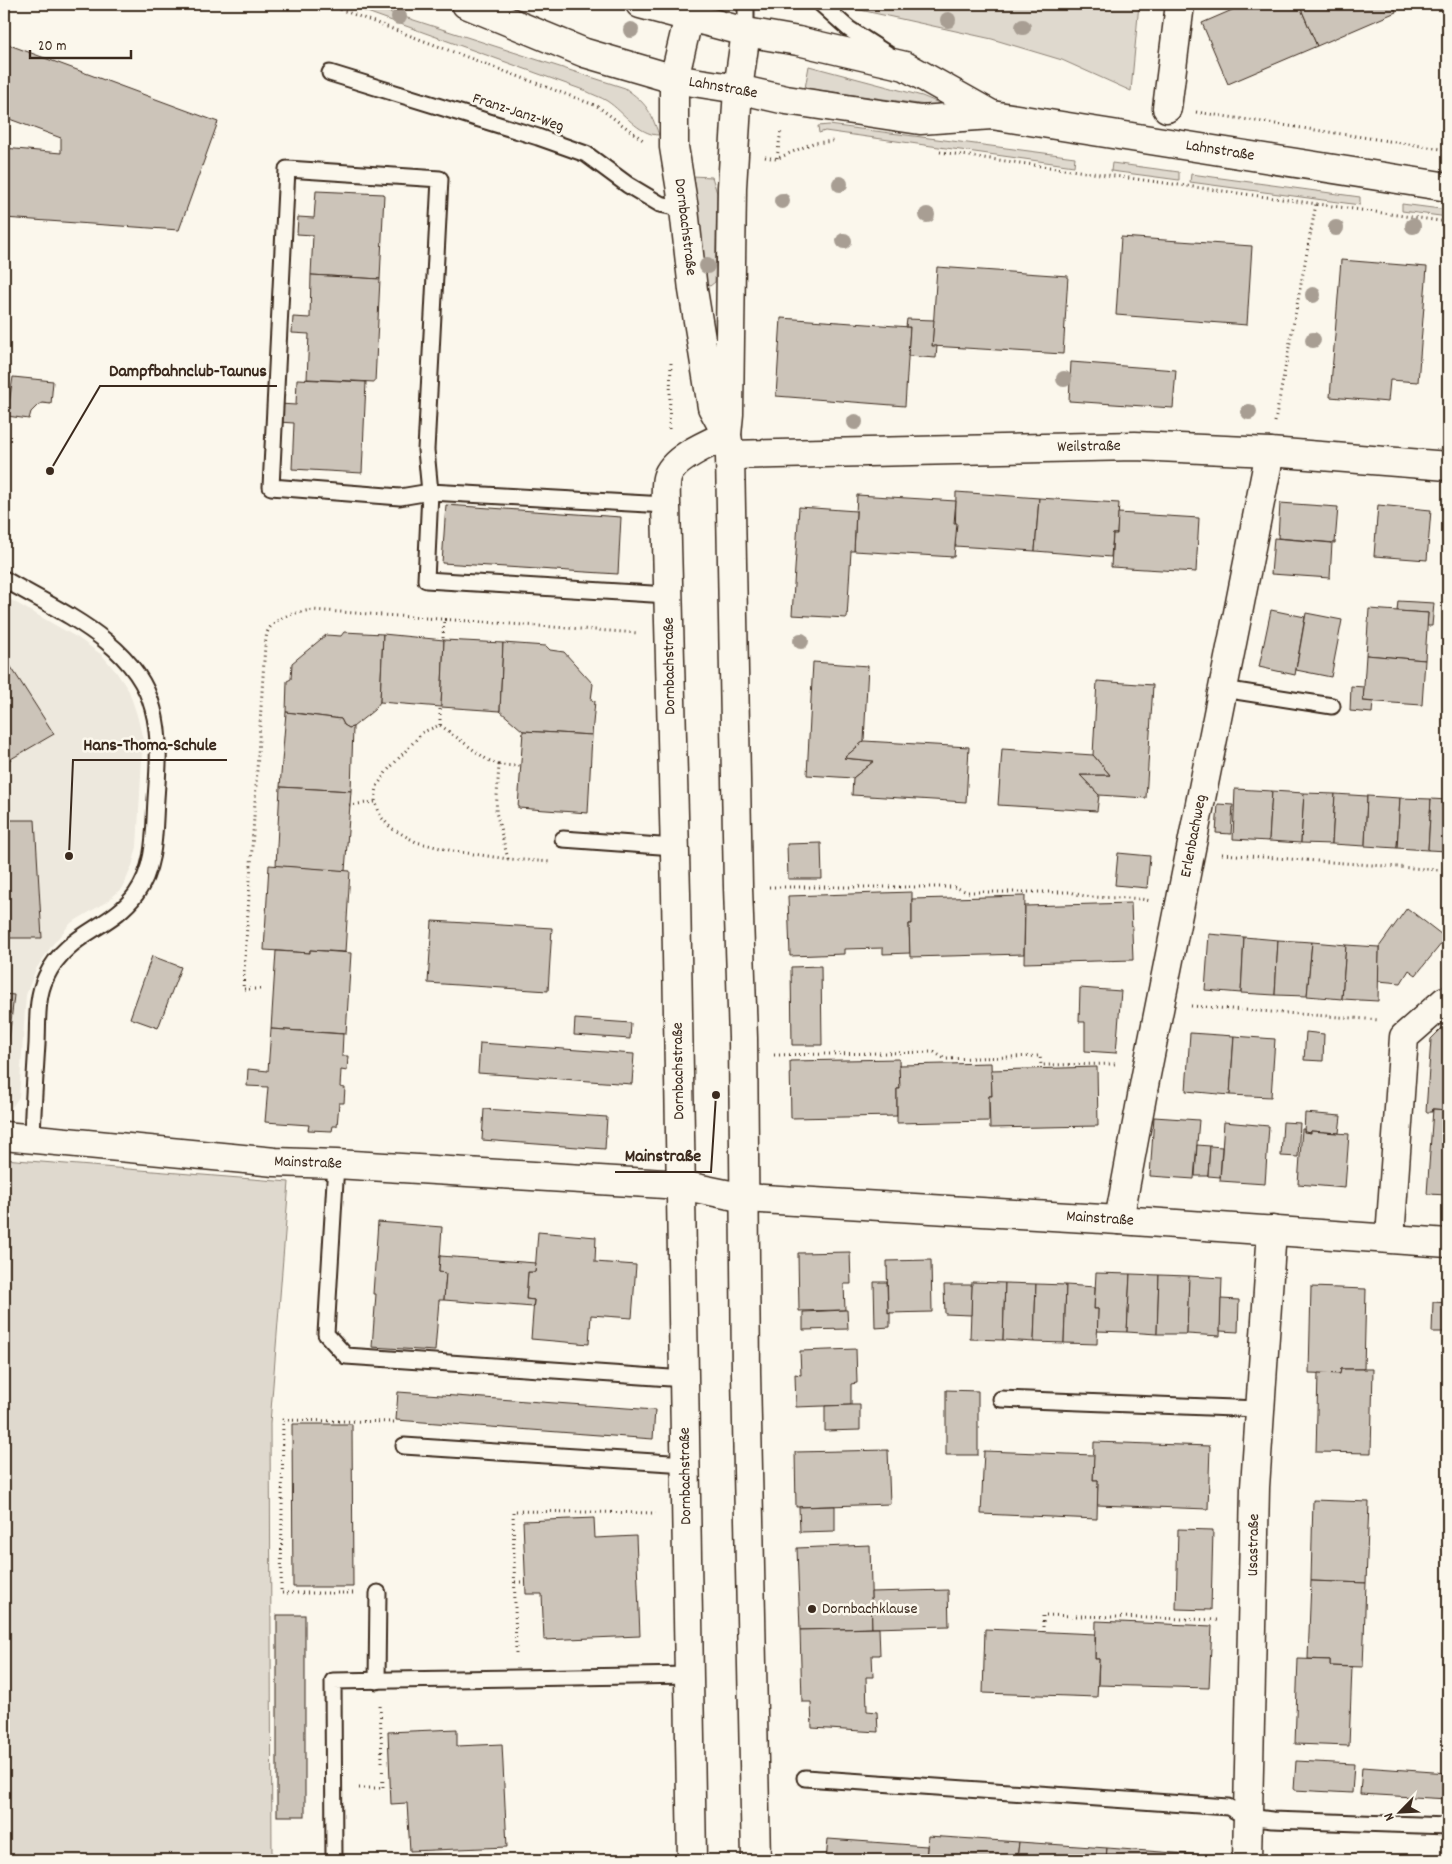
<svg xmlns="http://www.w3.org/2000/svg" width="1452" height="1864" font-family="Dekko,sans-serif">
	<rect width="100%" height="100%" fill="#fbf7ec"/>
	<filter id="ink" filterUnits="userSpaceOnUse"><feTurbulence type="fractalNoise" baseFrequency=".02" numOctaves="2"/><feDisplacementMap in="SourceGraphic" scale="10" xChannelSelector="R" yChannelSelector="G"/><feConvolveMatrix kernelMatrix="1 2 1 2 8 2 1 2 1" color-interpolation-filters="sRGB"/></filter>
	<g filter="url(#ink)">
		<path fill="#ede8dd" d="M4,596L78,638L102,655L117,673L129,691L137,715L143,740L137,847L132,866L123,887L108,901L71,923L53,944L36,969L26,995L19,1097L8,1113L4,1112Z"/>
		<g fill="#dfd9ce" stroke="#8d8276">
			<path d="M345,4H364L625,88C647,104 650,110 659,135C638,135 624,112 607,101C601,97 593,95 586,91Z"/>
			<path d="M833,4H1139L1131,91L1062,60L992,39Z"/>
			<path d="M809,66L922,96L939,103L933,106L805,88Z"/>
			<path d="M829,125L1075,157L1074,166L825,131L819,133L818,126Z"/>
			<path d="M1112,163L1179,172V180L1111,171Z"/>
			<path d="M1191,174L1360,197V205L1190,182Z"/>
			<path d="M691,176L712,177L717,193L715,282L710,286L704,283Z"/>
			<path d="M1402,204L1448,210V217L1402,211Z"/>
			<path d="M4,1159L289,1182L270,1423L272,1860H4Z"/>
		</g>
		<g fill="#ccc4b9" stroke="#3b2a1e">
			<path d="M1246,4H1299L1317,46L1228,84L1202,23Z"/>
			<path d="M1299,4H1393L1396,12L1317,46Z"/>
			<path d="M4,43L218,122L179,230L4,218V148L61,153V138L4,117Z"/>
			<path d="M316,191L384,194L380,279L311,275L313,235L297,234L298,217L314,218Z"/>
			<path d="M1121,237L1252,246L1247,325L1116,315Z"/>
			<path d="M1341,260L1427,267L1418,382L1390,380L1388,402L1330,397Z"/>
			<path d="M937,267L1068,276L1063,354L932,346Z"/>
			<path d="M311,275L380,279L375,382L307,379L309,334L292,333L293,317L310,318Z"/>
			<path d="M781,318L910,327L905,406L776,396Z"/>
			<path d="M907,319L934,320L932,346H937L936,358L908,356L910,327H906Z"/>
			<path d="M1071,362L1176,370L1173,408L1069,401Z"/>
			<path d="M13,377L53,381L51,404L42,403L38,405L31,412L29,419L7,416Z"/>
			<path d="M297,379L366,382L362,473L292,469L294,423L278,422L279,404L296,405Z"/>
			<path d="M956,492L1039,498L1035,551L955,546Z"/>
			<path d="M857,495L956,501L954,523H957L954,557L854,551Z"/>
			<path d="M1039,498L1119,503L1117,534H1113L1111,557L1035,551Z"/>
			<path d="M1280,503L1338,507L1335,543L1278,538Z"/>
			<path d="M446,505L621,517L618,574L442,563Z"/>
			<path d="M1378,505L1431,510L1427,560L1374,556Z"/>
			<path d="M799,507L856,511L854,551H851L847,618L792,615Z"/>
			<path d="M1118,513L1199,518L1196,572L1111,567L1113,534H1117Z"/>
			<path d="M1274,538L1332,543L1330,578L1271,574Z"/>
			<path d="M1398,601L1434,603L1432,626H1427L1428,613L1397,611Z"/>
			<path d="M1369,609L1428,613L1425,660L1366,655Z"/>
			<path d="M1271,610L1305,617L1295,675L1259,667Z"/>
			<path d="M1306,613L1342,620L1331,677L1296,670Z"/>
			<path d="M344,632L383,634L380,702L374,710L353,727L349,728L344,725L341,719L286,712L287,681L291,679L292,663L326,635L341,636Z"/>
			<path d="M383,634L444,640L441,707L380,702Z"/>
			<path d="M444,640L503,643L500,711L441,707Z"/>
			<path d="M503,643L546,646L550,650L564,652L593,684L591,700L595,701L592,735L523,731L500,711Z"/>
			<path d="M1366,655L1425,660L1422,705L1363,701Z"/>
			<path d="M4,656L54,734L4,763Z"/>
			<path d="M813,662L868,666L864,741L844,758L874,761L853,778L807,775Z"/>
			<path d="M1097,681L1153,685L1146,798L1099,795L1080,775H1110L1093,755Z"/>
			<path d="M1351,686L1364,687L1363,701L1373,702L1372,713L1350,711Z"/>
			<path d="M286,712L341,719L344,725L349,728L353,727L351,791L280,787Z"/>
			<path d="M523,731L592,735L588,813L518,808Z"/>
			<path d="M864,741L969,747L966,802L852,795L853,778L874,761L844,758Z"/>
			<path d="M1002,749L1093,755L1110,775H1080L1099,795L1097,811L998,805Z"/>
			<path d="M280,787L351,791L345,871L276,866Z"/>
			<path d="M1235,789L1272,791L1269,841L1233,839Z"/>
			<path d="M1272,791L1304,793L1301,843L1269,841Z"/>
			<path d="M1304,793L1335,794L1332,844L1301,843Z"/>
			<path d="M1335,794L1367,796L1365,846L1332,844Z"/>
			<path d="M1367,796L1400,798L1397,848L1365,846Z"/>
			<path d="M1400,798L1431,799L1428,850L1397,848Z"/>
			<path d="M1431,799L1448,800V851L1428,850Z"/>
			<path d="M1218,804L1233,805L1231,834L1216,833Z"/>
			<path d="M4,820H35L42,938H4Z"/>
			<path d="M821,843L822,879H788L787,844Z"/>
			<path d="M1118,853L1150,856L1147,888L1115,885Z"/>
			<path d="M269,865L350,871L345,952L310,950V953L264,950Z"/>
			<path d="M912,892V924H909L910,953L883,954V948L844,949V954L790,956L788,896Z"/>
			<path d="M1025,896L1024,954L910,957L909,924H912V899Z"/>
			<path d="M1131,903L1133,960L1024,963L1025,906Z"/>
			<path d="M1407,908L1446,938L1416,975L1409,970L1401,983L1378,981L1379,947Z"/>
			<path d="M432,921L552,928L548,991L428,983Z"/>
			<path d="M1209,934L1244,937L1241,993L1205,990Z"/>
			<path d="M1244,937L1278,940L1275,995L1241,993Z"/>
			<path d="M1278,940L1312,942L1307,996L1275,995Z"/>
			<path d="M1312,942L1346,945L1342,999L1307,996Z"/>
			<path d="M1346,945L1379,947L1378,1001L1342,999Z"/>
			<path d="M310,950L351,953L346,1034L271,1029L276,951L310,953Z"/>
			<path d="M152,956L181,967L158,1028L130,1018Z"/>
			<path d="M821,966L822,1045H792L791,967Z"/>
			<path d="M1080,988L1121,991L1116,1053L1085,1051V1022H1079Z"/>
			<path d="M4,994L14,995L4,1085Z"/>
			<path d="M575,1019L631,1023L630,1039L574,1035Z"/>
			<path d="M1442,1028L1448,1029V1110L1433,1109L1432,1112H1426L1431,1039Z"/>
			<path d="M271,1029L343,1034L342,1056H348L347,1071L341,1070L340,1087L345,1088L344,1103H339L337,1126H333L332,1131L308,1130L309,1125L265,1122L268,1087L247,1086L248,1069L268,1071Z"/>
			<path d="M1306,1032L1324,1034L1323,1061L1304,1060Z"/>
			<path d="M1190,1033L1234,1036L1230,1095L1186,1091Z"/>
			<path d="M1234,1036L1275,1039L1271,1097L1230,1095Z"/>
			<path d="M480,1043L634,1054L632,1084L478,1073Z"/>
			<path d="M899,1059L900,1089H897V1116L791,1118L790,1061Z"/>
			<path d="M991,1063L992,1096H989V1121L897,1123V1089H900L899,1065Z"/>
			<path d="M1097,1067L1098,1126L990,1128L989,1096H992L991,1070Z"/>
			<path d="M484,1109L607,1117L605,1149L482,1140Z"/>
			<path d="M1433,1109L1448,1110V1195L1427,1194Z"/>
			<path d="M1305,1113L1341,1116L1339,1133L1311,1131V1133L1304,1132Z"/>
			<path d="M1154,1117L1199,1120L1194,1179L1150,1176Z"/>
			<path d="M1224,1122L1269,1126L1265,1184L1220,1181Z"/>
			<path d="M1283,1122L1300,1123L1298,1157L1281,1156Z"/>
			<path d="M1302,1129H1304V1132L1311,1133V1131L1349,1134L1345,1188L1298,1184Z"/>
			<path d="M1197,1145L1210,1146L1208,1176H1195Z"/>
			<path d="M1210,1146L1222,1147L1220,1177L1208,1176Z"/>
			<path d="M378,1222L442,1227L439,1272L446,1273L444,1300H439L435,1351L372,1347L376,1294H373Z"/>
			<path d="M538,1232L596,1237L595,1262L636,1265L632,1318L591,1315L589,1344L531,1339L534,1300L526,1299L528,1272H535Z"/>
			<path d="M850,1252L851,1284H844L845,1310L799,1311L798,1253Z"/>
			<path d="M440,1256L536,1263L535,1272H528L526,1299L534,1300L533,1307L444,1300L446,1273L439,1272Z"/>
			<path d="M931,1260L932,1312L888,1313L887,1261Z"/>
			<path d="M1096,1273L1130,1274L1127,1332L1097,1331L1098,1309H1094Z"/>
			<path d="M1130,1274L1159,1275L1157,1334L1127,1332Z"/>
			<path d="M1159,1275L1189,1276L1187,1334H1157Z"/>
			<path d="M1189,1276L1222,1278L1220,1336L1187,1334Z"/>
			<path d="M874,1282H887L888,1313L890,1312V1327L875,1328Z"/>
			<path d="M972,1282L1005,1283L1003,1340L970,1339Z"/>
			<path d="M1005,1283L1036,1284L1034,1342L1003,1340Z"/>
			<path d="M1036,1284L1066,1285L1064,1343L1034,1342Z"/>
			<path d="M944,1285H972L971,1315L945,1314Z"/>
			<path d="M1066,1285L1095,1287L1094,1309H1098L1097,1344L1064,1343Z"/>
			<path d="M1311,1287L1366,1289L1364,1369H1341L1340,1374L1309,1373Z"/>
			<path d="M1221,1299L1239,1300L1238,1332L1220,1331Z"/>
			<path d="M1433,1302L1448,1303V1332H1432Z"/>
			<path d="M845,1310H847L848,1329L803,1330V1312Z"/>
			<path d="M856,1349L857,1383L851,1384V1405L796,1407L795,1374L801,1375L800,1351Z"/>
			<path d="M1341,1369H1373L1371,1453L1316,1452L1318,1373L1340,1374Z"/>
			<path d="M946,1390L978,1391V1455H946Z"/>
			<path d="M398,1392L655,1410L653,1439L396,1420Z"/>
			<path d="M851,1405H860V1430L825,1431V1406Z"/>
			<path d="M292,1424H352L353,1587H293Z"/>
			<path d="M1094,1442L1210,1446L1208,1509L1097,1505L1098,1480H1093Z"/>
			<path d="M888,1450L890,1504L796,1507L795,1452Z"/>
			<path d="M984,1451L1094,1455L1093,1480H1098L1097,1519L981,1514Z"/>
			<path d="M1313,1500L1369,1502L1366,1583L1311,1581Z"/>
			<path d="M835,1506V1531L800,1532L799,1507Z"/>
			<path d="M594,1518L595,1538L636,1536L640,1636L544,1640L542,1594H526L523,1521Z"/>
			<path d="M1178,1529L1213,1530L1211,1610L1176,1609Z"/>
			<path d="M870,1545L872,1628L800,1630L797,1548Z"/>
			<path d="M1311,1581L1366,1583L1363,1667L1330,1666V1660L1308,1659Z"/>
			<path d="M948,1590L949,1626L872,1628L871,1592Z"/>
			<rect x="277" y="1615" width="28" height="201"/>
			<path d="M1096,1621L1212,1626L1209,1688L1098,1685L1099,1659H1095Z"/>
			<path d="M879,1628L880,1655H872L873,1677H866L867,1711L877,1712L878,1732L812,1728L811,1702H802L800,1630Z"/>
			<path d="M985,1629L1095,1634V1659H1099L1097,1697L983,1693Z"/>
			<path d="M1298,1659L1330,1660V1666L1352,1667L1349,1746L1295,1744Z"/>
			<path d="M457,1729V1746L502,1744L507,1847L410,1851L407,1803L391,1804L388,1732Z"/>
			<path d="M1296,1761L1354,1764L1352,1793L1294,1790Z"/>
			<path d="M1362,1767L1448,1773V1799L1360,1794Z"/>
			<path d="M928,1836L1019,1842L1017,1860H926Z"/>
			<path d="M828,1839L927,1846L926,1860H826Z"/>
			<path d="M1019,1842L1107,1848L1106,1860H1017Z"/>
			<path d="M1107,1848L1202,1855L1201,1860H1106Z"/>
		</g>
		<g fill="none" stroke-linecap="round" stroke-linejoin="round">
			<g stroke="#3b2a1e" stroke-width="19">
				<g id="lane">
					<path d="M821,4L849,29L889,55"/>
					<path d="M746,32V4"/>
					<path d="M330,73L538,137L586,154L628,185L660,204L684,209"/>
					<path d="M666,505L430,492L426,450L440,179L287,169L271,487L400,497L430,492L426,580L668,595"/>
					<path d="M4,579C58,611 136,642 153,709C161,738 158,769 156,799C154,831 156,866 136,894C111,929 67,932 46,977C36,997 38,1023 37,1044C35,1075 33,1107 32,1138"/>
					<path d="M1223,689L1332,706"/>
					<path d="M563,839L674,847"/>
					<path d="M336,1164L326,1334L346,1356L685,1379"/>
					<path d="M1001,1399L1259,1409"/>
					<path d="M404,1446L686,1464"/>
					<path d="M377,1681L378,1593"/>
					<path d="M805,1778L1228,1807L1248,1817L1272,1820L1448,1826"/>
					<path d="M334,1860L333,1681L689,1675"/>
				</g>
			</g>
			<g stroke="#3b2a1e" stroke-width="31">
				<g id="street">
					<path d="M1167,108L1180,4"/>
					<path d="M730,455L1135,446L1270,452L1448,466"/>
					<path d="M4,1136L275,1162L336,1164L681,1185L745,1198L1119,1220L1448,1243"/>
					<path d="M1119,1220L1146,1075L1270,452"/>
					<path d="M1390,1238L1404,1037L1445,1001"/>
					<path d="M692,1860L676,893L666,505C666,497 665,486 667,478C672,458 710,443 727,435"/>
					<path d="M1247,1860L1255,1487L1272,1230"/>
				</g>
			</g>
			<g stroke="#3b2a1e" stroke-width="31">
				<g id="secondary">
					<path d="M466,4L585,53L674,79L738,89L786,100L920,120L992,115L1448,187"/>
					<path d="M640,4L746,32L798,41L905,66L992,115"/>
					<path d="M689,16L674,79V147L684,209L693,290L712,407L725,431"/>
					<path d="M746,32L738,89L732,187L729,414L727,435L730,455L738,887L743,1038L746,1373L756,1860"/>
				</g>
			</g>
			<g stroke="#3b2a1e" stroke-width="3" stroke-dasharray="1 4" stroke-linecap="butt">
				<path d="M326,4L597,106L643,140"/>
				<path d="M1196,112L1448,150"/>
				<path d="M940,152L1448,222"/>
				<path d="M765,157L776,159L813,143L835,141"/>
				<path d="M777,158L781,130"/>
				<path d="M1275,422L1316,204"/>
				<path d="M669,429L671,363"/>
				<path d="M443,638L444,620"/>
				<path d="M440,725V708"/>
				<path d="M499,765L486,759L440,725L423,732L387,771L377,786L375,802L381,817L391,828L416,842L453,851L508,859L552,862"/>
				<path d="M349,805L375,802"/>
				<path d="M1222,854L1439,870"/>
				<path d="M508,859L496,812L499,765L520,766"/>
				<path d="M769,887H955L967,892H1071C1096,902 1124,894 1150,901"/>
				<path d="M260,989H243L265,645C266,641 266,633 269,629C277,616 298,612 312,610L638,633"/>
				<path d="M1191,1006L1380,1020"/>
				<path d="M774,1055L934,1052L945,1059L1040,1056L1041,1065L1117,1064"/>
				<path d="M515,1582H526"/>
				<path d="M353,1593H281L283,1420L395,1422"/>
				<path d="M1043,1632V1615L1220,1620"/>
				<path d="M516,1653L513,1511L656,1513"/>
				<path d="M359,1788H383L380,1704"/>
			</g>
			<use href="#lane" stroke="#fbf7ec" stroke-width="15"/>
			<use href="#street" stroke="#fbf7ec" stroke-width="28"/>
			<use href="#secondary" stroke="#fbf7ec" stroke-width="28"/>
		</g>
		<g fill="#a89e93">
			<circle cx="399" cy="17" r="8"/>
			<circle cx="948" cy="20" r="8"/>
			<circle cx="1023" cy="27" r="8"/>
			<circle cx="631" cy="30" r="8"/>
			<circle cx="840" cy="184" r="8"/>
			<circle cx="782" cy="201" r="8"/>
			<circle cx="927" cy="215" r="8"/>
			<circle cx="1413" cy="226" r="8"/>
			<circle cx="1336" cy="228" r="8"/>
			<circle cx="844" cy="241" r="8"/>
			<circle cx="707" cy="266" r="8"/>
			<circle cx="1313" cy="295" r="8"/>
			<circle cx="1313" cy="340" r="8"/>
			<circle cx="1064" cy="379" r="8"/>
			<circle cx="1249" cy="412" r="8"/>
			<circle cx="855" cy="422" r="8"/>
			<circle cx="801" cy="641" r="8"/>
		</g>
	</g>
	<circle fill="#3b2a1e" stroke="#fbf7ec" stroke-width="2" cx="812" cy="1609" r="5"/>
	<g text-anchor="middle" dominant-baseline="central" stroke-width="5" stroke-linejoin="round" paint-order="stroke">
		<g font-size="16" fill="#3b2a1e" stroke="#fbf7ec">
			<text transform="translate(723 88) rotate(10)">Lahnstraße</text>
			<text transform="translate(518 113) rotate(18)">Franz-Janz-Weg</text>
			<text transform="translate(1220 151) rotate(9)">Lahnstraße</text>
			<text transform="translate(685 227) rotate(83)">Dornbachstraße</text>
			<text transform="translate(1089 447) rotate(-1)">Weilstraße</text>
			<text transform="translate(670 666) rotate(-91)">Dornbachstraße</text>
			<text transform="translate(1194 836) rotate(-79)">Erlenbachweg</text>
			<text transform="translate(679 1071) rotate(-91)">Dornbachstraße</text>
			<text transform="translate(308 1163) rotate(2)">Mainstraße</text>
			<text transform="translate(1100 1219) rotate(4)">Mainstraße</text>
			<text transform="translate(686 1476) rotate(-91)">Dornbachstraße</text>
			<text transform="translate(1254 1545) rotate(-89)">Usastraße</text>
		</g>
		<g font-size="16" fill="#3b2a1e" stroke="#fbf7ec" text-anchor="start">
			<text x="822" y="1609">Dornbachklause</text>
		</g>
	</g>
	<path fill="none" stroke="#3b2a1e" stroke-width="2" d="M50 471L100 386H277M69 856L73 760H227M716 1095L711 1172H615"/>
	<g fill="#3b2a1e" stroke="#fbf7ec" stroke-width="2">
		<circle cx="50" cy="471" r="5"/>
		<circle cx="69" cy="856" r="5"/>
		<circle cx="716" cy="1095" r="5"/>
	</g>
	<g font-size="18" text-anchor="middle" font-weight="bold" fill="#3b2a1e" stroke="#fbf7ec" stroke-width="5" stroke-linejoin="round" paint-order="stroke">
		<text x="188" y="376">Dampfbahnclub-Taunus</text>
		<text x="150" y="750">Hans-Thoma-Schule</text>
		<text x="663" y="1161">Mainstraße</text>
	</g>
	<rect width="1452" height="1864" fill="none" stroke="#fbf7ec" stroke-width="20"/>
	<rect x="10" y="10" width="1432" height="1844" fill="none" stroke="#3b2a1e" stroke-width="2" filter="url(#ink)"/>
	<g transform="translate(1400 1812) rotate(246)" stroke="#fbf7ec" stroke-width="4" paint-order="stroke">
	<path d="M0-4L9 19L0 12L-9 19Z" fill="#3b2a1e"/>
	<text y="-8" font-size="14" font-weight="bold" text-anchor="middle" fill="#3b2a1e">N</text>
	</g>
	<path d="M30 50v8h101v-8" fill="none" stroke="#3b2a1e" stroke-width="2.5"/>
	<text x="38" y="50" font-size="15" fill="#3b2a1e" stroke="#fbf7ec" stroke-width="4" paint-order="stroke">20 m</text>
</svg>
